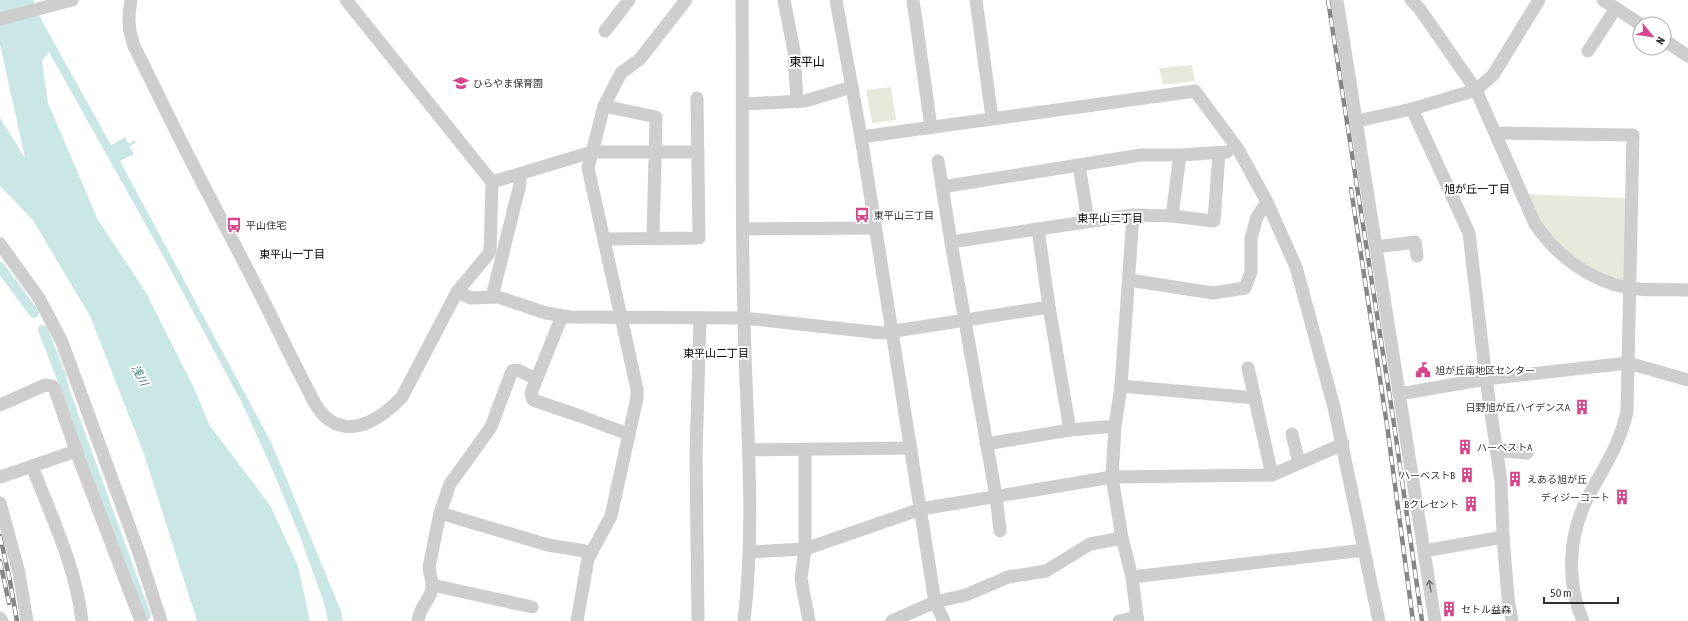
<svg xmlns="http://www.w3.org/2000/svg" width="1688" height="621" font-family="'Asap Condensed','Noto Sans JP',sans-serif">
	<rect width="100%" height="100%" fill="#fff"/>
	<g fill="#e8e9dd">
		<path d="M1192,65L1195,81L1163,85L1159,68Z"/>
		<path d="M891,87L896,120L872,123L866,90Z"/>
		<path d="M1525,194L1626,198L1624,280C1604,275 1581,268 1565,253C1549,237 1536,214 1525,194Z"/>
	</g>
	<path fill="#cae6e5" d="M0,0H33L42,21L111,145L125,137L134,154L120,161L272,444L341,611L343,621H328L324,603L301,539L273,471L243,405L161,252L49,52L42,61L48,103L98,220L145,291L193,386L210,426L270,505L298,566L310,621H197L144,454L90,316L33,220L0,186V118L25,158L0,44Z"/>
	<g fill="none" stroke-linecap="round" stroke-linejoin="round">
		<path stroke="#cae6e5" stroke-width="3" d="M127,146L134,142"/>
		<g stroke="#cae6e5" stroke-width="10">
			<path d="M0,267L34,313"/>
			<path d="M43,330L61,376L65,392L146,616"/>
		</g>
		<g stroke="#cecece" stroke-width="13">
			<path d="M131,0C128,17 128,30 134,46C158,94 181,143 206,190C224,224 242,258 259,292C275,323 289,354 305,384C312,397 318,414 331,421C356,437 385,415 402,397L457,292L490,252L492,182L346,0"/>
			<path d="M742,0C743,106 741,212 744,319C746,420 756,520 744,621"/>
			<path d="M784,0L794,51L797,102"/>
			<path d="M836,0L861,137L935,602L944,621"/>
			<path d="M913,0L931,127"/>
			<path d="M976,0L992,118"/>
			<path d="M1337,0L1435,621"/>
			<path d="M1411,0L1419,8L1476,90L1535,224C1557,256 1590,281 1629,288C1648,291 1669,289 1688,290"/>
			<path d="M1603,0L1640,24"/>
			<path d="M0,19L72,0"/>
			<path d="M605,31L629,0"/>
			<path d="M1664,40L1688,56"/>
			<path d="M1588,51L1616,8"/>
			<path d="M743,104L805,101L852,87"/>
			<path d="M604,106L656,117L653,238"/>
			<path d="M1412,109L1469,233L1486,379L1501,481L1503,537L1508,598L1512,621"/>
			<path d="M1357,121L1412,109L1476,90L1493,75L1539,0"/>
			<path d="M1496,133L1633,135L1627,412C1619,446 1604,467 1588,497C1568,536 1566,582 1583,621"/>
			<path d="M861,137L1195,91L1238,149L1267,202L1296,267L1334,407L1379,621"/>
			<path d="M938,161L951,242L1038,229L1049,307L1070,430"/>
			<path d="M1079,165L1088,221"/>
			<path d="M492,182L592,152H698"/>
			<path d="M942,187L1141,155H1180"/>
			<path d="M1172,216L1180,155L1227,152"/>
			<path d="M743,229L875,228"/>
			<path d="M1038,229L1133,215L1172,216L1214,221L1219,153"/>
			<path d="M604,239L699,238L697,98"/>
			<path d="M951,242L996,496L1000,531"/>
			<path d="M0,244L39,298L62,342L138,550L161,621"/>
			<path d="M1376,247L1415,242L1417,256"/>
			<path d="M1129,280L1213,293L1245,288L1251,272V238L1257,217L1267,202"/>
			<path d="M457,292L471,298L498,297L546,313L570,317L744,318L882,333L1049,307"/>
			<path d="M492,297L520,184V174"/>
			<path d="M562,316L531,393L533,400L580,416L628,434"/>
			<path d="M1248,368L1272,475"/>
			<path d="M1121,386L1133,215"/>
			<path d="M1399,394L1486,379L1628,363L1688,380"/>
			<path d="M0,405L45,385L52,386L55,390L79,459L141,621"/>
			<path d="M1292,434L1299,463"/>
			<path d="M986,444L1070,430L1115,426"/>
			<path d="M749,450L911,448"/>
			<path d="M805,450V549L801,579L809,621"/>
			<path d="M1497,453L1505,451L1527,453"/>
			<path d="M32,466C51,516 76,567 82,621"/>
			<path d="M0,477L76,451"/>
			<path d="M0,503L19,573L27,621"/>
			<path d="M440,513L548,545L591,552"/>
			<path d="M1424,551L1503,537"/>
			<path d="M750,552L805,549L921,509L1112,477L1272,475L1343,444"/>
			<path d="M1132,577L1364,550"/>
			<path d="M432,585L532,607"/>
			<path d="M1137,617L1132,577L1122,538L1112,477L1115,426L1121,386L1255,398"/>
			<path d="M0,618L2,621"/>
			<path d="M418,621C420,606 430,600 432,589C434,582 429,574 429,567L440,513L450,484L491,427L512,371L518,370L536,379"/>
			<path d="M577,621L588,559L611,516L637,398V389L588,168L604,106L621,73L640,59L686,0"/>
			<path d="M698,621L696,455L700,318"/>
			<path d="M892,621L935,602L966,595L1008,577L1046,571L1090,544L1122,538"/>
			<path d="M1119,621L1137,617L1138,621"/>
		</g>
		<g stroke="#868686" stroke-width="4.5">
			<g id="rail">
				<path d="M1328,0L1394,424L1422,621"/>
				<path d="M1351,189L1387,425L1413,621"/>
				<path d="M0,536L10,581L17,621"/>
				<path d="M0,561L9,603"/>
			</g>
		</g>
		<use href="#rail" stroke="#fff" stroke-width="3" stroke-dasharray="9" stroke-linecap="butt"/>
	</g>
	<defs><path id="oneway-shaft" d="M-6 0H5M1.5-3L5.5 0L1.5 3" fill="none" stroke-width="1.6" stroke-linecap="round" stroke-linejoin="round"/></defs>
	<use stroke="#787878" href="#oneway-shaft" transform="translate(1430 586) rotate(-99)"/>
	<defs>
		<g id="school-bare" transform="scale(1.2)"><path d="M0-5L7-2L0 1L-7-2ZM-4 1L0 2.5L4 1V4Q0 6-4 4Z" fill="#d5468c" stroke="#fff" stroke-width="2.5" paint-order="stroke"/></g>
		<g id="bus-bare" transform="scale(1.2)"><path d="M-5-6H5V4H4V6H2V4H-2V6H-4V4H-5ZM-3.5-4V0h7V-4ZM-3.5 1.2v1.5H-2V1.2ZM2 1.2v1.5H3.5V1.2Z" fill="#d5468c" stroke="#fff" stroke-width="2.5" paint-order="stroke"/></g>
		<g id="civic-bare" transform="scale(1.2)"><path d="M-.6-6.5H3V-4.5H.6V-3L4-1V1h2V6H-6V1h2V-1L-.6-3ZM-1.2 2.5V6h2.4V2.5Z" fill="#d5468c" stroke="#fff" stroke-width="2.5" paint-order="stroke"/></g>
		<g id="building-bare" transform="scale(1.2)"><path d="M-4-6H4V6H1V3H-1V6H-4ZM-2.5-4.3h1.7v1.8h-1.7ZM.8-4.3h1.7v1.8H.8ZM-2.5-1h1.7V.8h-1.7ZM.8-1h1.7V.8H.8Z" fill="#d5468c" stroke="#fff" stroke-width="2.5" paint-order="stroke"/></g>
	</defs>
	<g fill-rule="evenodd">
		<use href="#school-bare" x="461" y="83"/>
		<use href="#bus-bare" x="862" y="215"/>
		<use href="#bus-bare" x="234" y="225"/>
		<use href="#civic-bare" x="1423" y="370"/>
		<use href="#building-bare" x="1582" y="407"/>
		<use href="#building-bare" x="1465" y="447"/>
		<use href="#building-bare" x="1467" y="475"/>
		<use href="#building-bare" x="1515" y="479"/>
		<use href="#building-bare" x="1622" y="497"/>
		<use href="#building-bare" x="1471" y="504"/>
		<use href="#building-bare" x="1449" y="609"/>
	</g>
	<g text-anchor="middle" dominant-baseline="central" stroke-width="4" stroke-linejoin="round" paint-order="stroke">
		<g font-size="10" fill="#313131" stroke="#fff" text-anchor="start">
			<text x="473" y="83">ひらやま保育園</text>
			<text x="874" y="215">東平山三丁目</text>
			<text x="246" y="225">平山住宅</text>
			<text x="1435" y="370">旭が丘南地区センター</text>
			<text x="1570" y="407" text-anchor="end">日野旭が丘ハイデンスA</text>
			<text x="1477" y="447">ハーベストA</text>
			<text x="1455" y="475" text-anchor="end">ハーベストB</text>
			<text x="1527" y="479">えある旭が丘</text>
			<text x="1610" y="497" text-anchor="end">ディジーコート</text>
			<text x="1459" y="504" text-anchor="end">Bクレセント</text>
			<text x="1461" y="609">セトル益森</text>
		</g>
		<g font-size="11" fill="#000" stroke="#fff">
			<text x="1477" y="189">旭が丘一丁目</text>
			<text x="1110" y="218">東平山三丁目</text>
			<text x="292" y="254">東平山一丁目</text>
			<text x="716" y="353">東平山二丁目</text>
		</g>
		<g font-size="11" font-style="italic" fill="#417f7d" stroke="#fff">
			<text transform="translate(140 375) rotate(62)">浅川</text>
		</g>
		<g font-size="12" fill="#000" stroke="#fff">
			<text x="807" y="62">東平山</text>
		</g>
	</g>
	<g transform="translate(1652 36) rotate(119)"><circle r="19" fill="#ffffff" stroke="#adadad"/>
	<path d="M0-3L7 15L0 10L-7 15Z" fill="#d5468c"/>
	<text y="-6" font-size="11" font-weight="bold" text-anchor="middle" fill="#313131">N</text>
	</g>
	<path d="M1544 597v6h74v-6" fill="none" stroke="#313131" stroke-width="2"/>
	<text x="1550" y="597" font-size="12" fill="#313131" stroke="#ffffff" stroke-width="3" paint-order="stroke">50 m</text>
</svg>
